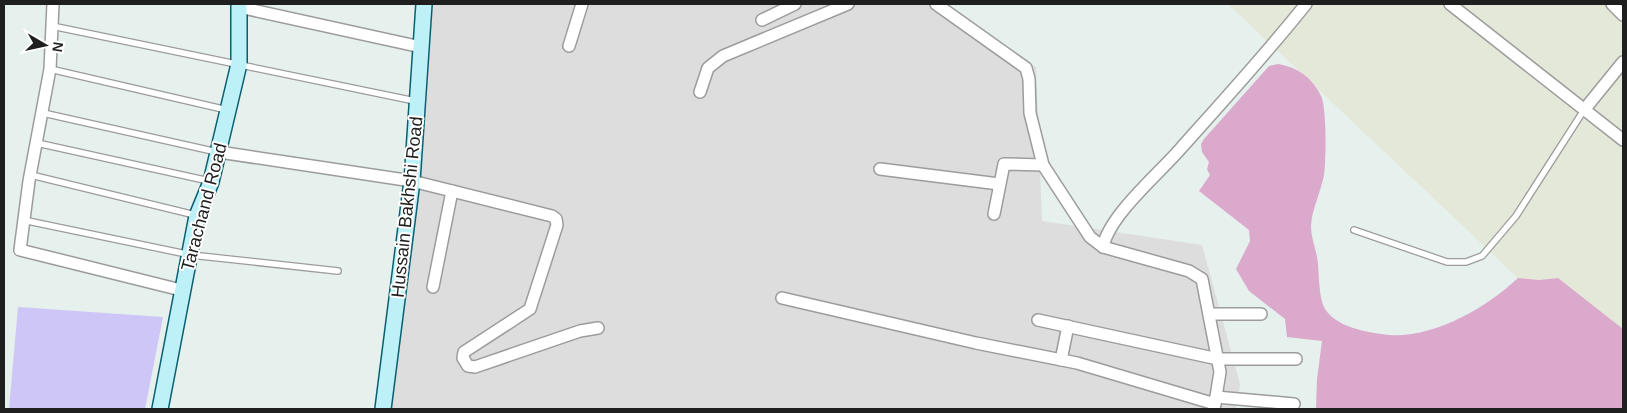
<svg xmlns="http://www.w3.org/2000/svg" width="1627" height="413" font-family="Arial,sans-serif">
	<rect width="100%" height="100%" fill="#e6f0ed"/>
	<path fill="#dcdddc" d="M418,4H942L1036,67L1042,221L1202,245L1240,384L1236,409H382L395,326Z"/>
	<path fill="#e4e8d8" d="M1228,4H1623V329L1558,278L1539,280L1518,278Z"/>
	<path fill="#cdc6f7" d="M18,307L163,317L145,409H9Z"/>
	<path fill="#dba9cc" d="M1278,64C1297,67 1312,77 1321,96C1327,108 1326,161 1324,175C1321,192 1312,208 1311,226C1311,239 1317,251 1318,264C1319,276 1319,293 1323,305C1332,327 1369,333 1389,335C1434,338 1486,308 1518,278L1539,280L1558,278L1623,329V409H1316L1317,379L1322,341L1287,337L1285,319L1249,291L1236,269L1250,241L1249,230L1199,191L1210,175L1207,169L1209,162L1202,152L1201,144L1204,139L1269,66Z"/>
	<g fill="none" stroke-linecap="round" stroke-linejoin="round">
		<g stroke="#9c9c9c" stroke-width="8">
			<g id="lane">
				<path d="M52,26L415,101"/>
				<path d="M50,69L227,110"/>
				<path d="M43,113L217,152"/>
				<path d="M37,143L209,181"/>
				<path d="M31,175L195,215"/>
				<path d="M23,220L191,255L338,271"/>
				<path d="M1354,230L1447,262H1466L1482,256L1516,216L1584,110"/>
			</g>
		</g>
		<g stroke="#9c9c9c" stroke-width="14">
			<g id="street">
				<path d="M53,4L50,69L29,181L20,250L181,290"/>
				<path d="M936,4L1026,68L1029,79L1030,113L1043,165L1090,237L1103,247L1189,271L1202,279L1220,372L1214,409"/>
				<path d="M1450,4L1623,140"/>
				<path d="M1612,4L1623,15"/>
				<path d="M239,7L421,47"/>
				<path d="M762,20L795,4"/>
				<path d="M569,46L582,4"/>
				<path d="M700,92L708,68L723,56L848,4"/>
				<path d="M1584,110L1623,62"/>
				<path d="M219,152L412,181L552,216L556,219L557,225L530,309L464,352L463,358L468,366L475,367L580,331L598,328"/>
				<path d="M880,169L999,184"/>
				<path d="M994,214L1004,164L1043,165"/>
				<path d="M1103,247C1109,215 1160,173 1182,147C1224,100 1267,53 1306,4"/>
				<path d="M433,287L452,191"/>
				<path d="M782,298L976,343L1077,363L1215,404"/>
				<path d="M1209,314H1261"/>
				<path d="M1038,320L1218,359H1296"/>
				<path d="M1061,360L1068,326"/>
				<path d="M1216,397L1294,404"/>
			</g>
		</g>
		<g stroke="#0a6072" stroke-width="18">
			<g id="secondary">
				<path d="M160,409L197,216L211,182L239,64V4"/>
				<path d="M383,409L412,181L424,4"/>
			</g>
		</g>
		<use href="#lane" stroke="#fff" stroke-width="5.5"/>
		<use href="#street" stroke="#fff" stroke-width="11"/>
		<use href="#secondary" stroke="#bdf0f7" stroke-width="15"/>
	</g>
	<g text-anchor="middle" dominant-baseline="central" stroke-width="4" stroke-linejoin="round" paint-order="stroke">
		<g font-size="18" fill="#1f1f1f" stroke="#fff">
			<text transform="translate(204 207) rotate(-75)">Tarachand Road</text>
			<text transform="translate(407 207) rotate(-84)">Hussain Bakhshi Road</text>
		</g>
	</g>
	<rect width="1627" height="413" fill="none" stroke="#1f1f1f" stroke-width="10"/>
	<g transform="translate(45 45) rotate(99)" stroke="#ffffff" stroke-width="4" paint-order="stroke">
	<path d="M0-4L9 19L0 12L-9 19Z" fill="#1f1f1f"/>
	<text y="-8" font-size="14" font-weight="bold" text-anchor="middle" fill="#1f1f1f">N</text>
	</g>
</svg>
